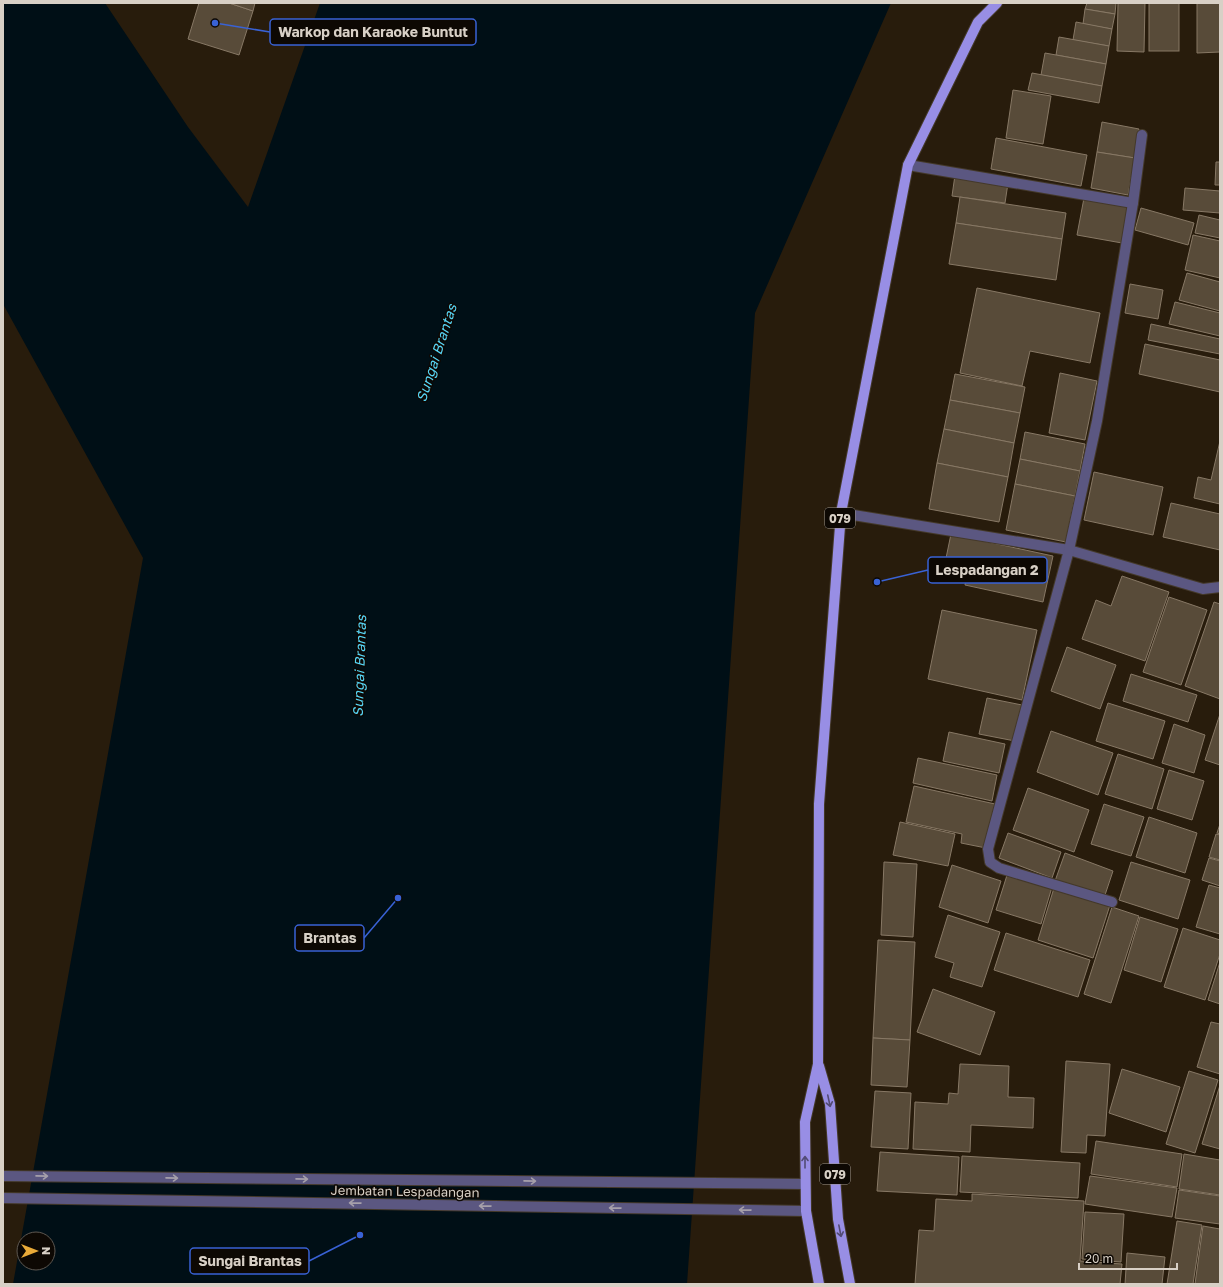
<svg xmlns="http://www.w3.org/2000/svg" width="1223" height="1287" font-family="'Golos Text',sans-serif">
	<rect width="100%" height="100%" fill="#281c0c"/>
	<path fill="#000f16" fill-rule="evenodd" d="M3,3H105L188,127L248,207L320,3H891L755,313L687,1284H13L143,558L3,304ZM24,1239H48V1263H24Z"/>
	<g fill="#584b39" stroke="#877865">
		<path d="M199,3H229L253,11L239,55L188,39Z"/>
		<path d="M229,3H255L253,11Z"/>
		<path d="M1087,3H1116L1115,14L1085,9Z"/>
		<path d="M1118,3H1145L1144,52L1117,51Z"/>
		<rect x="1149" y="3" width="30" height="48"/>
		<path d="M1197,3H1220V52L1197,53Z"/>
		<path d="M1085,9L1115,14L1112,29L1083,24Z"/>
		<path d="M1076,22L1112,29L1109,46L1073,40Z"/>
		<path d="M1059,37L1109,46L1106,64L1056,55Z"/>
		<path d="M1045,53L1106,64L1102,86L1041,75Z"/>
		<path d="M1032,73L1102,86L1099,103L1028,90Z"/>
		<path d="M1013,90L1051,96L1043,144L1006,138Z"/>
		<path d="M1102,122L1139,129L1135,158L1097,152Z"/>
		<path d="M996,138L1087,155L1081,186L991,169Z"/>
		<path d="M1097,152L1135,158L1128,195L1091,188Z"/>
		<path d="M1216,162H1220V185H1215Z"/>
		<path d="M955,175L1008,183L1005,203L952,196Z"/>
		<path d="M1185,188L1220,191V213L1183,210Z"/>
		<path d="M960,197L1066,213L1062,239L956,223Z"/>
		<path d="M1084,198L1128,206L1122,243L1077,235Z"/>
		<path d="M1141,208L1194,223L1188,245L1135,230Z"/>
		<path d="M1199,215L1220,220V238L1195,233Z"/>
		<path d="M956,223L1062,239L1056,280L949,264Z"/>
		<path d="M1193,235L1220,241V278L1185,270Z"/>
		<path d="M1187,273L1220,282V311L1179,300Z"/>
		<path d="M1130,284L1163,290L1158,319L1125,313Z"/>
		<path d="M977,288L1100,313L1090,363L1030,351L1022,386L960,373Z"/>
		<path d="M1175,302L1220,313V336L1169,324Z"/>
		<path d="M1151,324L1220,339V354L1148,340Z"/>
		<path d="M1145,344L1220,360V392L1139,374Z"/>
		<path d="M1060,373L1097,381L1085,440L1049,433Z"/>
		<path d="M955,374L1025,387L1020,413L950,400Z"/>
		<path d="M950,400L1020,413L1014,443L944,429Z"/>
		<path d="M944,429L1014,443L1008,477L937,463Z"/>
		<path d="M1025,432L1085,444L1080,471L1020,459Z"/>
		<path d="M1220,441V504L1194,498L1198,477L1211,480Z"/>
		<path d="M1020,459L1080,471L1075,496L1015,484Z"/>
		<path d="M937,463L1008,477L999,522L929,509Z"/>
		<path d="M1094,472L1163,487L1153,535L1084,520Z"/>
		<path d="M1015,484L1075,496L1066,542L1006,530Z"/>
		<path d="M1171,503L1220,514V550L1163,537Z"/>
		<path d="M951,534L1053,556L1043,602L965,585L968,568L945,563Z"/>
		<path d="M1122,576L1169,592L1145,661L1082,639L1096,600L1111,606Z"/>
		<path d="M1169,597L1207,610L1181,685L1143,672Z"/>
		<path d="M1214,602L1220,604V699L1185,686Z"/>
		<path d="M942,610L1037,630L1022,700L928,679Z"/>
		<path d="M1067,647L1116,665L1100,709L1051,691Z"/>
		<path d="M1131,674L1197,695L1188,722L1123,701Z"/>
		<path d="M987,698L1022,705L1015,741L979,734Z"/>
		<path d="M1108,703L1165,721L1153,759L1096,741Z"/>
		<path d="M1220,714V765L1205,760Z"/>
		<path d="M1174,724L1205,735L1194,773L1162,763Z"/>
		<path d="M1051,731L1113,753L1098,795L1037,772Z"/>
		<path d="M949,732L1005,744L999,773L943,761Z"/>
		<path d="M1118,754L1164,769L1152,809L1105,794Z"/>
		<path d="M918,758L997,775L992,801L913,783Z"/>
		<path d="M1169,770L1204,781L1192,820L1157,809Z"/>
		<path d="M914,786L995,804L986,848L961,843L962,834L906,822Z"/>
		<path d="M1028,788L1089,810L1074,852L1013,830Z"/>
		<path d="M1104,804L1144,817L1131,856L1091,844Z"/>
		<path d="M1149,817L1197,833L1185,873L1136,857Z"/>
		<path d="M900,822L955,834L948,866L893,855Z"/>
		<path d="M1220,824V834L1217,833Z"/>
		<path d="M1008,833L1061,852L1052,878L999,858Z"/>
		<path d="M1216,834L1220,835V860L1209,857Z"/>
		<path d="M1065,853L1113,871L1104,898L1055,881Z"/>
		<path d="M1209,858L1220,861V886L1202,880Z"/>
		<path d="M884,862L917,864L913,937L881,935Z"/>
		<path d="M1131,862L1190,880L1178,919L1119,900Z"/>
		<path d="M952,865L1001,881L988,923L939,907Z"/>
		<path d="M1008,872L1052,887L1041,924L996,910Z"/>
		<path d="M1209,885L1220,888V934L1196,927Z"/>
		<path d="M1054,888L1110,905L1093,958L1038,940Z"/>
		<path d="M1112,907L1139,916L1111,1003L1084,994Z"/>
		<path d="M948,915L1000,932L982,987L950,977L954,963L935,957Z"/>
		<path d="M1140,917L1178,929L1161,982L1124,970Z"/>
		<path d="M1183,928L1220,940V954L1205,1000L1164,987Z"/>
		<path d="M1006,933L1090,960L1078,997L994,970Z"/>
		<path d="M878,940L915,942L910,1040L873,1038Z"/>
		<path d="M1220,962V1004L1208,1000Z"/>
		<path d="M933,989L995,1012L980,1055L917,1032Z"/>
		<path d="M1211,1022L1220,1024V1074L1197,1067Z"/>
		<path d="M873,1038L910,1040L907,1087L871,1085Z"/>
		<path d="M1066,1061L1110,1064L1105,1136L1087,1135L1086,1153L1061,1152Z"/>
		<path d="M960,1064L1009,1066L1008,1097L1034,1098L1033,1128L971,1125L970,1152L913,1149L915,1102L948,1104L949,1093L958,1094Z"/>
		<path d="M1122,1069L1180,1087L1166,1132L1109,1113Z"/>
		<path d="M1189,1071L1218,1080L1195,1153L1166,1144Z"/>
		<path d="M1220,1085V1149L1202,1144Z"/>
		<path d="M875,1091L911,1093L908,1149L871,1147Z"/>
		<path d="M1096,1141L1182,1154L1177,1187L1091,1174Z"/>
		<path d="M880,1152L959,1157L957,1195L877,1191Z"/>
		<path d="M1184,1154L1220,1160V1195L1179,1189Z"/>
		<path d="M962,1156L1080,1163L1078,1198L960,1192Z"/>
		<path d="M1090,1176L1177,1188L1172,1217L1085,1204Z"/>
		<path d="M1179,1190L1220,1196V1224L1175,1218Z"/>
		<path d="M972,1194L1084,1201L1080,1261L1122,1264L1120,1284H915L919,1230L934,1231L936,1199L972,1201Z"/>
		<path d="M1085,1212L1124,1214L1121,1262L1082,1259Z"/>
		<path d="M1177,1221L1202,1225L1193,1284H1167Z"/>
		<path d="M1203,1226L1220,1229V1284H1195Z"/>
		<path d="M1127,1253L1165,1257L1162,1284H1125Z"/>
	</g>
	<g fill="none" stroke-linecap="round" stroke-linejoin="round">
		<g stroke="#44392a" stroke-width="12">
			<g id="street">
				<path d="M908,165L1133,203"/>
				<path d="M841,513L1069,550L1203,589L1220,587"/>
				<path d="M1112,902L999,868L990,862L988,849L1069,550L1097,421L1133,203L1142,135"/>
				<path d="M3,1176L805,1184"/>
				<path d="M3,1198L806,1211"/>
			</g>
		</g>
		<g stroke="#44392a" stroke-width="12">
			<g id="primary">
				<path d="M819,1066L830,1104L838,1219L850,1284"/>
				<path d="M819,1284L806,1211L805,1122L818,1064L819,804L841,513L908,165L978,22L997,3"/>
			</g>
		</g>
		<use href="#street" stroke="#5b5781" stroke-width="10"/>
		<use href="#primary" stroke="#988ee5" stroke-width="10"/>
	</g>
	<defs><path id="oneway-shaft" d="M-6 0H5M1.5-3L5.5 0L1.5 3" fill="none" stroke-width="1.6" stroke-linecap="round" stroke-linejoin="round"/></defs>
	<g stroke="#524b74">
		<use href="#oneway-shaft" transform="translate(829 1101) rotate(78)"/>
		<use href="#oneway-shaft" transform="translate(805 1162) rotate(-90)"/>
		<use href="#oneway-shaft" transform="translate(840 1231) rotate(79)"/>
	</g>
	<g stroke="#a6a0aa">
		<use href="#oneway-shaft" transform="translate(42 1176) rotate(1)"/>
		<use href="#oneway-shaft" transform="translate(172 1178) rotate(1)"/>
		<use href="#oneway-shaft" transform="translate(302 1179) rotate(1)"/>
		<use href="#oneway-shaft" transform="translate(530 1181) rotate(1)"/>
		<use href="#oneway-shaft" transform="translate(355 1203) rotate(-179)"/>
		<use href="#oneway-shaft" transform="translate(485 1206) rotate(-179)"/>
		<use href="#oneway-shaft" transform="translate(615 1208) rotate(-179)"/>
		<use href="#oneway-shaft" transform="translate(745 1210) rotate(-179)"/>
	</g>
	<g text-anchor="middle" dominant-baseline="central" stroke-width="3" stroke-linejoin="round" paint-order="stroke">
		<g fill="#0d0803" stroke="#9b948c" stroke-width="1">
			<rect x="825" y="508" width="30" height="20" rx="3"/>
			<rect x="820" y="1164" width="30" height="20" rx="3"/>
		</g>
		<g font-size="12" font-weight="bold" fill="#d8d0c6">
			<text x="840" y="518">079</text>
			<text x="835" y="1174">079</text>
		</g>
		<g font-size="13" fill="#d8d0c6" stroke="#0d0803">
			<text transform="translate(405 1191) rotate(1)">Jembatan Lespadangan</text>
		</g>
		<g font-size="14" font-style="italic" fill="#57d5f5" stroke="#0d0803">
			<text transform="translate(436 353) rotate(-72)">Sungai Brantas</text>
			<text transform="translate(359 666) rotate(-88)">Sungai Brantas</text>
		</g>
	</g>
	<path fill="none" stroke="#3962d5" stroke-width="1.5" d="M215 23L270 32M877 582L928 570M398 898L364 938M360 1235L309 1261"/>
	<g fill="#3962d5" stroke="#0d0803" stroke-width="1.5">
		<circle cx="215" cy="23" r="4"/>
		<circle cx="877" cy="582" r="4"/>
		<circle cx="398" cy="898" r="4"/>
		<circle cx="360" cy="1235" r="4"/>
	</g>
	<g fill="#0d0803" stroke="#3962d5" stroke-width="1.5">
		<rect x="270" y="19" width="206" height="26" rx="4"/>
		<rect x="928" y="557" width="119" height="26" rx="4"/>
		<rect x="295" y="925" width="69" height="26" rx="4"/>
		<rect x="190" y="1248" width="119" height="26" rx="4"/>
	</g>
	<g font-size="14" text-anchor="middle" font-weight="bold" fill="#d8d0c6">
		<text x="373" y="37">Warkop dan Karaoke Buntut</text>
		<text x="987" y="575">Lespadangan 2</text>
		<text x="330" y="943">Brantas</text>
		<text x="250" y="1266">Sungai Brantas</text>
	</g>
	<rect width="1223" height="1287" fill="none" stroke="#d8d0c6" stroke-width="8"/>
	<g transform="translate(36 1251) rotate(90)"><circle r="19" fill="#0d0803" stroke="#5e5851"/>
	<path d="M0-3L7 15L0 10L-7 15Z" fill="#e9aa38"/>
	<text y="-6" font-size="11" font-weight="bold" text-anchor="middle" fill="#d8d0c6">N</text>
	</g>
	<path d="M1079 1263v6h98v-6" fill="none" stroke="#d8d0c6" stroke-width="2"/>
	<text x="1085" y="1263" font-size="12" fill="#d8d0c6" stroke="#0d0803" stroke-width="3" paint-order="stroke">20 m</text>
</svg>
